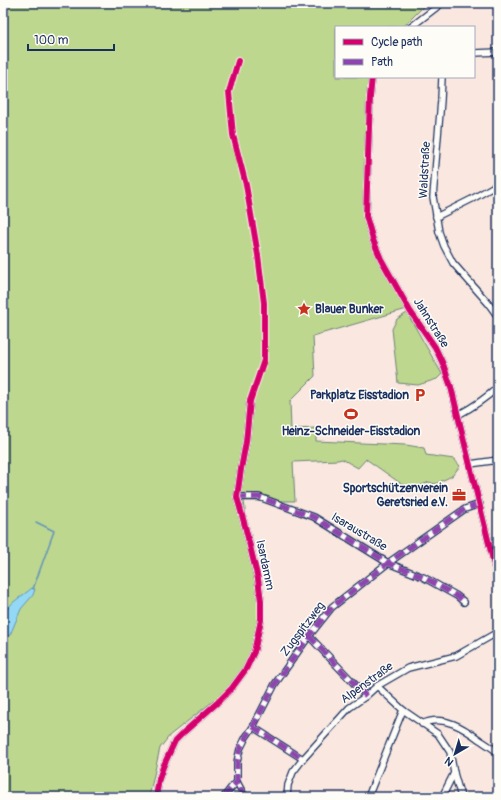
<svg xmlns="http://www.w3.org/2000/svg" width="501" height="800" font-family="Pangolin,sans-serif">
	<rect width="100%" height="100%" fill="#fae8e0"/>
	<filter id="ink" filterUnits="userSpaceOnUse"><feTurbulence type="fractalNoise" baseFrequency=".025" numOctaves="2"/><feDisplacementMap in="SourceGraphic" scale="8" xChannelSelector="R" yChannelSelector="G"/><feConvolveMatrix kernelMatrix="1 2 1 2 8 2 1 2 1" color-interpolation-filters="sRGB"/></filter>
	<g filter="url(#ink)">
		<g fill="#bed78e" stroke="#6c8376">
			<path d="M3,3H427L403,27H336V77H370L367,97L364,216L407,309L313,336L315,376L290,401L291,429L316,428V441L406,445L424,448L426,455L454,459L460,466L452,476L435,484L429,482L410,490L366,459L358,468L342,459L338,460L293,462L295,501H244L252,570L259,601V619L253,651L245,668L231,687L170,735L160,748L149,797H3Z"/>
			<path d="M407,313L442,374L437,379L418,385L398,383L392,329L397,319Z"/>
		</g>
		<path fill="#93d9f5" stroke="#6395b9" d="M32,588L35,589L33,595L21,609L10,635L6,637L3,634C3,628 2,621 4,615C8,603 23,596 32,588Z"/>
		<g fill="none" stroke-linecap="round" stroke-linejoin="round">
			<g stroke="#6395b9" stroke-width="1.5">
				<path d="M33,589L54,531L36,522"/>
				<path d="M3,641L6,635"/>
			</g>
			<g stroke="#1b2f5e" stroke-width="8">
				<g id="street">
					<path d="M411,27L442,3"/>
					<path d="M474,53L498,52"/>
					<path d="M372,77L370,97L366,216L373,240L381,259L410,311L435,347L443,364L451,387L498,581"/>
					<path d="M442,77L441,100L433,197L439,232L444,246L453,263L488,303L498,317"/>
					<path d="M436,217L472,199L498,184"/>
					<path d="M458,415C473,407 485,399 498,387"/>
					<path d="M470,464L498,460"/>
					<path d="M237,497H259L314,517L388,563L423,577L457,596L464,602"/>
					<path d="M309,636L366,696"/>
					<path d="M377,686L403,710L438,734L450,752L454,773L461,797"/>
					<path d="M422,724C443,714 464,728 480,740C486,744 493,748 498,753"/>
					<path d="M253,727L303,759"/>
					<path d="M156,797L159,779L163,767L175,741L184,732L217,703L232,688L246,669L254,652L261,620V601L258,579L245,526L237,497L241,469L246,442L250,401"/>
					<path d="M224,797L231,788L237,782"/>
					<path d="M245,797L237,782V762L240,749L246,737L253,727L275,684L309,636L332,607L388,563L462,511L465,509L480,504"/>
					<path d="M287,797L288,785L293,772L303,759L349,708L366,696L377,686L408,668L456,656L498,632"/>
					<path d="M368,797L403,710"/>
					<path d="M442,797L454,773"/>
				</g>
			</g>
			<use href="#street" stroke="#fdfcf7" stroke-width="5.5"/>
			<g stroke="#8e44ad" stroke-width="5" stroke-dasharray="10 5" stroke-linecap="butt">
				<path d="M237,497H259L314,517L388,563L423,577L457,596L464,602"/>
				<path d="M309,636L366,696"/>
				<path d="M253,727L303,759"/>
				<path d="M224,797L231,788L237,782"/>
				<path d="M245,797L237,782V762L240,749L246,737L253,727L275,684L309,636L332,607L388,563L462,511L465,509L480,504"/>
			</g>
			<g stroke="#fdfcf7" stroke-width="8">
				<g id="cycleway">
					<path d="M372,77L370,97L366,216L373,240L381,259L410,311L435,347L443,364L451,387L498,581"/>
					<path d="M156,797L159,779L163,767L175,741L184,732L217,703L232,688L246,669L254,652L261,620V601L258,579L245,526L237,497L241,469L246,442L250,401L264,360V303L258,255L246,185L233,135L229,92L238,61"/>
				</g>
			</g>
			<use href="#cycleway" stroke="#d6006c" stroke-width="6"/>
		</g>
	</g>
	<defs>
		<g id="sight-bare" transform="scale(1.08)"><path d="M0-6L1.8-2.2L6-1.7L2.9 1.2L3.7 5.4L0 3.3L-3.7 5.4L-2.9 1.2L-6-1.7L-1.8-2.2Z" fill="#c8321e" stroke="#fdfcf7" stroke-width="2.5" paint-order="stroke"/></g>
		<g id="parking-bare" transform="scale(1.08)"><path d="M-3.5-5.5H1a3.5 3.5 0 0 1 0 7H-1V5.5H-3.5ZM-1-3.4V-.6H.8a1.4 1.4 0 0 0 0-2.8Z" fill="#c8321e" stroke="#fdfcf7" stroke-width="2.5" paint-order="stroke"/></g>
		<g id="stadium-bare" transform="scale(1.08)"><path d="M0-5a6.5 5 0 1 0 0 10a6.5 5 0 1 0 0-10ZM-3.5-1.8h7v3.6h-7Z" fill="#c8321e" stroke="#fdfcf7" stroke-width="2.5" paint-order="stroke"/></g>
		<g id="office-bare" transform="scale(1.08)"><path d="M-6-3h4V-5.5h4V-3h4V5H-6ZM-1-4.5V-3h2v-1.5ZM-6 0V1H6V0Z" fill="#c8321e" stroke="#fdfcf7" stroke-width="2.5" paint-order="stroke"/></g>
	</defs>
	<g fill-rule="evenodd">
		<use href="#sight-bare" x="304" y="309"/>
		<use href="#parking-bare" x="420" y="395"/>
		<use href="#stadium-bare" x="351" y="414"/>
		<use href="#office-bare" x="459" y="495"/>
	</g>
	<g text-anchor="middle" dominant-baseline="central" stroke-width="3" stroke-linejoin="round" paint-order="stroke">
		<g font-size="12" fill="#1b2f5e" stroke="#fdfcf7">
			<text transform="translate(425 170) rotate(-87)">Waldstraße</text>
			<text transform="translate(431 323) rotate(58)">Jahnstraße</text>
			<text transform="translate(359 532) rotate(31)">Isaraustraße</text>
			<text transform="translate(265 565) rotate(78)">Isardamm</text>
			<text transform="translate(303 629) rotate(-53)">Zugspitzweg</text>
			<text transform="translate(367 683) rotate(-36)">Alpenstraße</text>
		</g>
		<g font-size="12" font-weight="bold" fill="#1b2f5e" stroke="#fdfcf7" text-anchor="end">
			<text x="315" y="309" text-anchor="start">Blauer Bunker</text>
			<text x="409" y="395">Parkplatz Eisstadion</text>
			<text x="351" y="431" text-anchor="middle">Heinz-Schneider-Eisstadion</text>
			<text x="448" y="488">Sportschützenverein<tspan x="448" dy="14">Geretsried e.V.</tspan></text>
		</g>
	</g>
	<rect width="501" height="800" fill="none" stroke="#fdfcf7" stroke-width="16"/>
	<rect x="8" y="8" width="485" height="784" fill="none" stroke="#1b2f5e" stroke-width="1.5" filter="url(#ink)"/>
	<rect x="335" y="26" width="140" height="52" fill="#fdfcf7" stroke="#a3aaba"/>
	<rect x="343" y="39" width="20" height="6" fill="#d6006c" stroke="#a3aaba"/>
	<text x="371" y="46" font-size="12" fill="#1b2f5e">Cycle path</text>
	<rect x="343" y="59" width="20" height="6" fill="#8e44ad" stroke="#a3aaba"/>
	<text x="371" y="66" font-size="12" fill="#1b2f5e">Path</text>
	<g transform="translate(455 754) rotate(218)" stroke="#fdfcf7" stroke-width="3" paint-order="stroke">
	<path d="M0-3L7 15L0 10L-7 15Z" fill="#1b2f5e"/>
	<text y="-6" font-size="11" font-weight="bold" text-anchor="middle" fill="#1b2f5e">N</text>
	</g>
	<path d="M28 44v6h86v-6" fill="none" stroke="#1b2f5e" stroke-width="2"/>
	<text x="34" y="44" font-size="12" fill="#1b2f5e" stroke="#fdfcf7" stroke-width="3" paint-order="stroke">100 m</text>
</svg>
